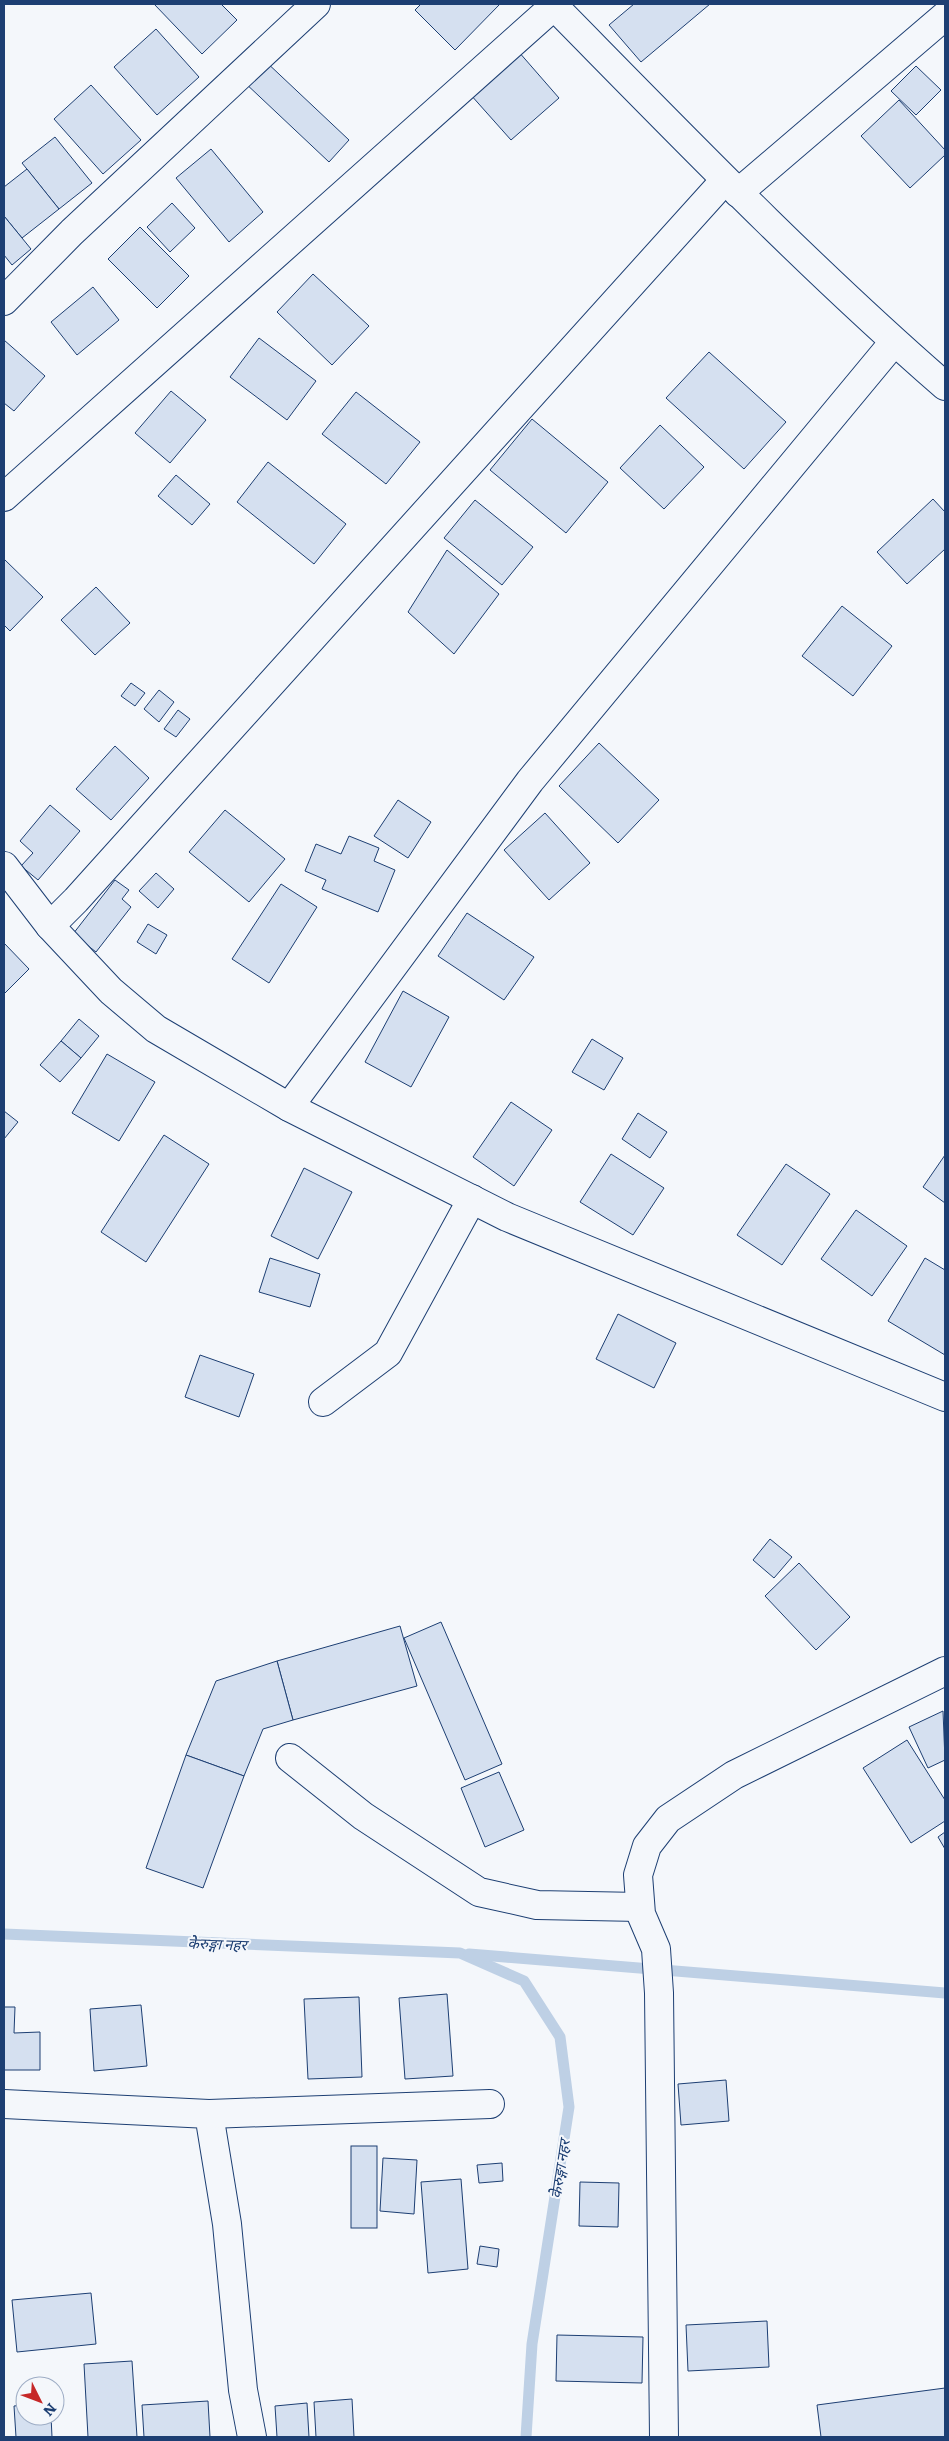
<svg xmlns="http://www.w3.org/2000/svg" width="949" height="2441" font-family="Literata,'Noto Sans Devanagari',serif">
	<rect width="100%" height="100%" fill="#f4f7fb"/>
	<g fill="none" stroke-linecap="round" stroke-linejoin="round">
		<g stroke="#bed0e5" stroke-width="11">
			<path d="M4,1934L460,1953L524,1981L560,2037L569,2107L532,2344L526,2437"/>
			<path d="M469,1954L945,1993"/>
		</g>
	</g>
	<g fill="#d5e0f0" stroke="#1d3f73">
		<path d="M154,4H221L237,20L202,54Z"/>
		<path d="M421,4H500L455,50L415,10Z"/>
		<path d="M634,4H710L641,62L609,25Z"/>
		<path d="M156,29L199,77L157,115L114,67Z"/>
		<path d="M518,51L559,98L511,140L470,94Z"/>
		<path d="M263,59L349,140L329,162L243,81Z"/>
		<path d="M916,66L941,90L916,115L891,91Z"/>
		<path d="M91,85L141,140L103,174L54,119Z"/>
		<path d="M899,100L945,150V155L910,188L861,136Z"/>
		<path d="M55,137L92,183L59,209L22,163Z"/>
		<path d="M211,149L263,212L229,242L176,178Z"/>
		<path d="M27,169L59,209L22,238L4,216V187Z"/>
		<path d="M172,203L195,228L170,252L147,227Z"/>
		<path d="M4,216L31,249L12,265L4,255Z"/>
		<path d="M140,227L189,276L157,308L108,259Z"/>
		<path d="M313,274L369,326L332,365L277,312Z"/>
		<path d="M93,287L119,320L77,355L51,322Z"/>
		<path d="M259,338L316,381L287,420L230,377Z"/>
		<path d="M4,340L45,376L14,411L4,403Z"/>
		<path d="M709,352L786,422L744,469L666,398Z"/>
		<path d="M171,391L206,420L170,463L135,433Z"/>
		<path d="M356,392L420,442L386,484L322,434Z"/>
		<path d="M532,419L608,482L566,533L490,470Z"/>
		<path d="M660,425L704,467L664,509L620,468Z"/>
		<path d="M268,462L346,524L314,564L237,502Z"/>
		<path d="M176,475L210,504L192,525L158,496Z"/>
		<path d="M933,499L945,512V549L907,584L877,552Z"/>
		<path d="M475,500L533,547L502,585L444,538Z"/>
		<path d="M447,550L499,594L454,654L408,612Z"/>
		<path d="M4,559L43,597L10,631L4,625Z"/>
		<path d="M96,587L130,623L95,655L61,620Z"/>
		<path d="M842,606L892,646L853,696L802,656Z"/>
		<path d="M131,683L145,693L135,706L121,696Z"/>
		<path d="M159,690L174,702L159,722L144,709Z"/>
		<path d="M178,710L190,719L176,737L164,729Z"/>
		<path d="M599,743L659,800L618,843L559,786Z"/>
		<path d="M115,746L149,778L111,820L76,789Z"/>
		<path d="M398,800L431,822L408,858L374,836Z"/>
		<path d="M50,805L80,831L38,880L21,866L33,853L20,841Z"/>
		<path d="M225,810L285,859L249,902L189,852Z"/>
		<path d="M545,813L590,863L549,900L504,850Z"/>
		<path d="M349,836L379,848L374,861L395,870L378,912L322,889L326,880L305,871L316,844L341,854Z"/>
		<path d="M156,873L174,889L158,908L139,891Z"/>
		<path d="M115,880L129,890L122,899L131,907L96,952L73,934Z"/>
		<path d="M281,884L317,907L269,983L232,959Z"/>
		<path d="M467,913L534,957L504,1000L438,956Z"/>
		<path d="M148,924L167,935L156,954L137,942Z"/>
		<path d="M4,943L29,969L4,994Z"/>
		<path d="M403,991L449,1017L411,1087L365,1062Z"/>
		<path d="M79,1019L99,1036L81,1058L61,1041Z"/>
		<path d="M592,1039L623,1058L604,1090L572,1072Z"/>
		<path d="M61,1041L81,1058L60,1082L40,1065Z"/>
		<path d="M107,1054L155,1082L119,1141L72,1113Z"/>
		<path d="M511,1102L552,1130L514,1186L473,1157Z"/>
		<path d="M4,1111L18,1122L4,1139Z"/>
		<path d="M638,1113L667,1132L650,1158L622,1139Z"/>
		<path d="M164,1135L209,1164L146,1262L101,1232Z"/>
		<path d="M611,1154L664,1188L633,1235L580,1202Z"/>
		<path d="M945,1155V1203L923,1187Z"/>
		<path d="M786,1164L830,1194L782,1265L737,1235Z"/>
		<path d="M304,1168L352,1192L318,1259L271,1236Z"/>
		<path d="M856,1210L907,1246L872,1296L821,1259Z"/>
		<path d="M270,1258L320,1274L310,1307L259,1292Z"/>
		<path d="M925,1258L945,1270V1355L888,1321Z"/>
		<path d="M618,1314L676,1343L654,1388L596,1359Z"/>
		<path d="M200,1355L254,1374L239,1417L185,1397Z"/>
		<path d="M770,1539L792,1557L774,1578L753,1560Z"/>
		<path d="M799,1563L850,1617L816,1650L765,1596Z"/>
		<path d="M441,1622L502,1764L465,1780L404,1638Z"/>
		<path d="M400,1626L417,1686L293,1720L277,1661Z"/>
		<path d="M277,1661L293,1720L263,1729L244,1776L186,1755L216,1681Z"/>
		<path d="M943,1711L945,1760L928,1768L909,1727Z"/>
		<path d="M907,1740L945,1800V1821L911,1843L863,1768Z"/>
		<path d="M186,1755L244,1776L203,1888L146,1868Z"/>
		<path d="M499,1772L524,1830L485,1847L461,1788Z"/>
		<path d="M945,1832V1849L938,1837Z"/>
		<path d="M447,1994L453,2076L405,2079L399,1998Z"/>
		<path d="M359,1997L362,2077L308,2079L304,1999Z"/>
		<path d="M141,2005L147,2066L94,2071L90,2009Z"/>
		<path d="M4,2007H15L14,2033L40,2032V2070H4Z"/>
		<path d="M726,2080L729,2121L681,2125L678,2084Z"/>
		<rect x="351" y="2146" width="26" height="82"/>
		<path d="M383,2158L417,2160L414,2214L380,2211Z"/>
		<path d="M502,2163L503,2181L479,2183L477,2165Z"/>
		<path d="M461,2179L468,2269L428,2273L421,2182Z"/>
		<path d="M580,2182L619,2183L618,2227L579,2226Z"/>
		<path d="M480,2246L499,2249L497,2267L477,2264Z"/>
		<path d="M91,2293L96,2344L17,2352L12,2300Z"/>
		<path d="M767,2321L769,2367L688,2371L686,2325Z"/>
		<path d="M557,2335L643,2337L642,2383L556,2381Z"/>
		<path d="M132,2361L137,2437H88L84,2364Z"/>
		<path d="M945,2388V2437H821L817,2405Z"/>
		<path d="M352,2399L354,2437H316L314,2402Z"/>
		<path d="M208,2401L210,2437H144L142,2405Z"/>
		<path d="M307,2403L309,2437H277L275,2406Z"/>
		<path d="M25,2405V2416H51L52,2437H16L14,2406Z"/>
	</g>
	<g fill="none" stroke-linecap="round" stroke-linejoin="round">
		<g stroke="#1d3f73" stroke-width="30">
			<g id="minor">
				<path d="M552,4C680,134 807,266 945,386"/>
				<path d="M738,193L945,16"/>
				<path d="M4,301L72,232L316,4"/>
				<path d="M4,497L554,6"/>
				<path d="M4,866L50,926L111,991L156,1029L289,1107L507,1217L945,1397"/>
				<path d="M50,926L76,900L725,180"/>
				<path d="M289,1107L530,781L894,342"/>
				<path d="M323,1402L388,1353L472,1199"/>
				<path d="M290,1758L363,1816L479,1892L537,1905L640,1907"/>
				<path d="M4,2104L209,2114L227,2224L243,2390L252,2437"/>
				<path d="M209,2114L490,2104"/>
				<path d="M664,2437L659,1993L656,1949L641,1914L638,1875L647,1846L668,1819L734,1775L945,1671"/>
			</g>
		</g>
		<use href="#minor" stroke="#f4f7fb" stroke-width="28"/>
	</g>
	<g text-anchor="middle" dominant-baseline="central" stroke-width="4" stroke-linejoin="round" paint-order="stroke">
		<g font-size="15" font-style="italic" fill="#1d3f73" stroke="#f4f7fb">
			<text transform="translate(217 1943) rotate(2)">केेरुङ्गा नहर</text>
			<text transform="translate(559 2169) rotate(-81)">केेरुङ्गा नहर</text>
		</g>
	</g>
	<rect width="949" height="2441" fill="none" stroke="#1d3f73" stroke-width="10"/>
	<g transform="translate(40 2401) rotate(132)"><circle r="24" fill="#f4f7fb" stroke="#9eadc5"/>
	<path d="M0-4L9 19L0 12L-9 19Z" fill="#c62828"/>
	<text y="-8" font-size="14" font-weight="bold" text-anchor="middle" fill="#1d3f73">N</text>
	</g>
</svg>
